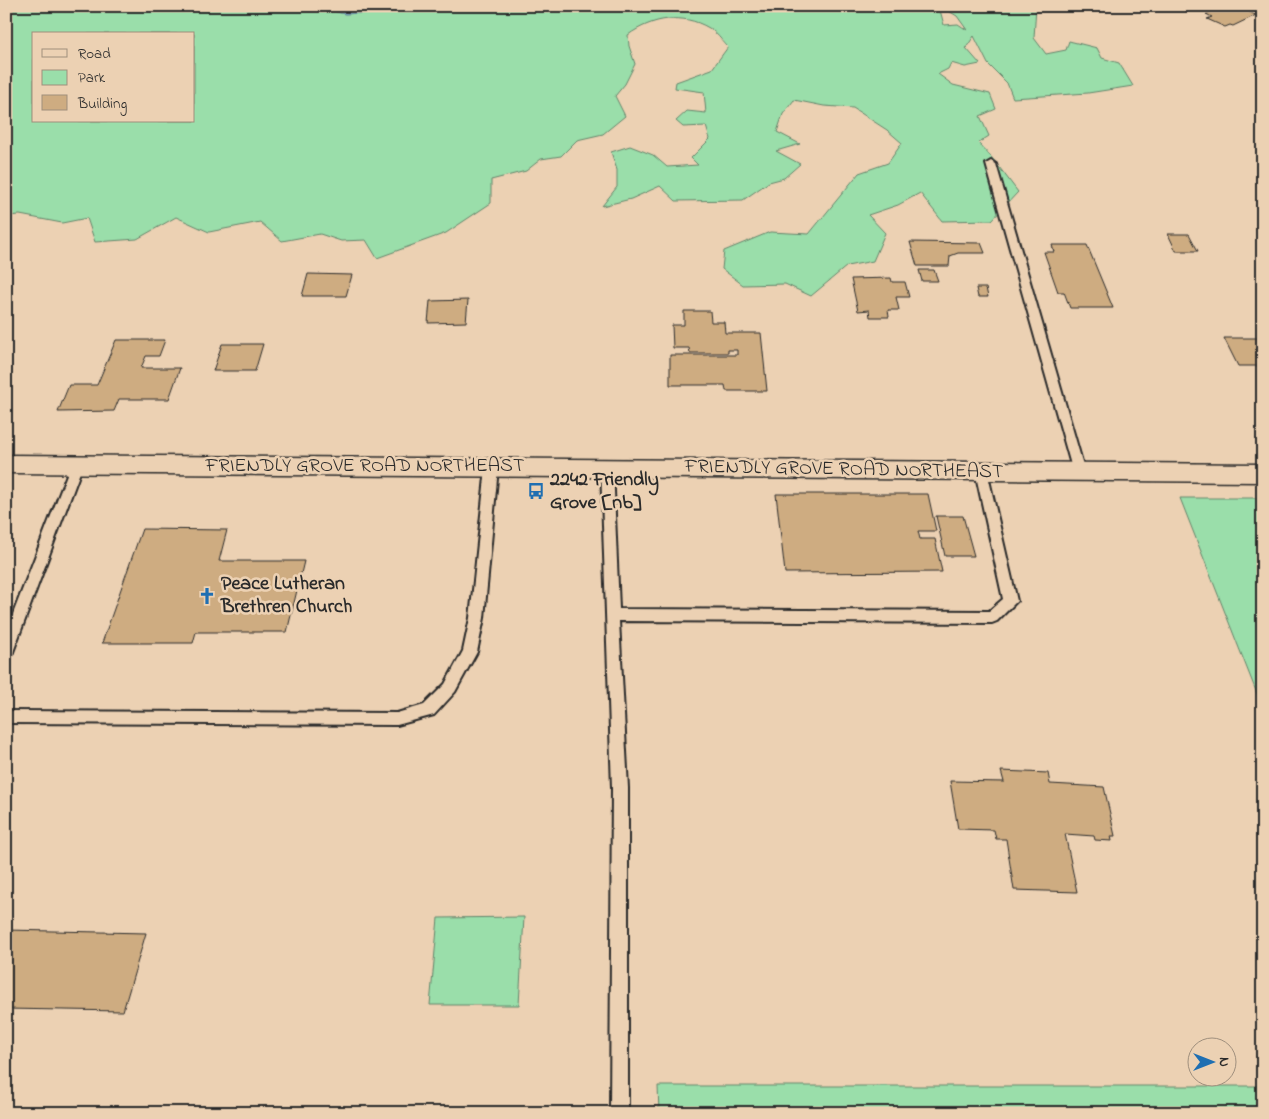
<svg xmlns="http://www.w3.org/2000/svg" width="1269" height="1119" font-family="'Indie Flower',sans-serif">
	<rect width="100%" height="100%" fill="#ecd1b3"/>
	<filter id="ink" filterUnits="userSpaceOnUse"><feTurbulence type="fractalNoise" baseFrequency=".02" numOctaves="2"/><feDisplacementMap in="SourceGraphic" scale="10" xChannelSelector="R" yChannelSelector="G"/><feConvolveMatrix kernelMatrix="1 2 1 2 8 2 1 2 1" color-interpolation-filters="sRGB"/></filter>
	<g filter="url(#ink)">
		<g fill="#9adeaa" stroke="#62846a" fill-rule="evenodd">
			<path d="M6,6H314L345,14L456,6H944L940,10L944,25L958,24L967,30L957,16L947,10L950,6H1036L1034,38L1046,54L1066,50L1069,41L1097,48L1102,58L1119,63L1133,86L1088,93L1013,98L1007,83L988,64L974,36L966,48L980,64L965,67L951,63L948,69L938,74L953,85L990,94L996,109L980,116L989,136L978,143L993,159L1018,192L992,220L942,221L920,193L898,205L868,215L885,233L873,261L847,266L811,296L785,284L743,285L722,269L724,251L770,232L809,234L859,173L888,163L902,143L887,130L853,108L824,106L794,100L783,114L777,132L800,144L776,151L800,164L784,178L769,182L743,200L676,201L660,186L631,199L602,206L617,187V170L611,152L630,146L653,155L667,167L698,165L691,158L710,139L706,126L683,127L676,121L687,111L706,113L704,92L675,88L676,82L712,69L728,47C722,41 716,32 709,28C682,12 652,18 628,35L629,46L635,64L625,84L615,96L625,116L603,134L577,140L561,156L541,159L526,171L491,180V203L446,233L377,258L366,240L341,241L320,234L282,241L260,222L209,232L176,217L137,239L95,242L87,218L62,223L20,215L6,216ZM34,34H194V121H34Z"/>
			<path d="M1180,498H1263V709Z"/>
			<path d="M524,917L519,1005H430L438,918Z"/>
			<path d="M658,1086H1263V1113H659Z"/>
		</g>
		<path fill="#90cdf0" stroke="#688ca1" d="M314,6H456L345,14Z"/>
		<g fill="#ceac81" stroke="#2b2b2b">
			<path d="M1224,6H1255L1258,8L1249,12L1256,15L1233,26L1230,25L1225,27L1207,19L1212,17L1206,14Z"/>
			<path d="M1168,234H1189L1198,251H1176Z"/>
			<path d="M910,242L981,243L985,253H958L950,256L949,266H917Z"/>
			<path d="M1052,245H1087L1113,308H1070L1064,292H1058L1044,252H1054Z"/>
			<path d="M919,270H934L938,281H922Z"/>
			<path d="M308,274L352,275L346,296H302Z"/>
			<path d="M891,278L892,282H905L909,297H896L899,310H888L889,317H870L869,310L858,311L851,279Z"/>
			<path d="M976,288H986L988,297H978Z"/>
			<path d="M468,300L466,322L428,323L430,301Z"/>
			<path d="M684,311H710L711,322H724L725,333H761L767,391H726L725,385H670V355H737V350H728V353H690L689,348H673L672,325H684Z"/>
			<path d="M1224,338H1263V366H1238Z"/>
			<path d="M116,340H165L159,356H146L141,368H180L169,399H119L114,411L58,412L69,385H97Z"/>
			<path d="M222,344H263L255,371H213Z"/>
			<path d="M776,494H928L936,531H918L920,539H935L942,572L785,573Z"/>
			<path d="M936,516H963L974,556H945Z"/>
			<path d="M142,529L227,530L219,561H304L287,632H196L193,643H102Z"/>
			<path d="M1001,771L1048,773L1050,784L1104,787L1115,836H1111L1112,841L1095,840L1094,836L1065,834L1077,892L1014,890L1006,839H996L994,830L958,829L950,781L1004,782Z"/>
			<path d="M6,930L146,933L123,1011L6,1009Z"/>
		</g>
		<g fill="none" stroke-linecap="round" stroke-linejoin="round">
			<g stroke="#2b2b2b" stroke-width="4">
				<g id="service">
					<path d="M991,161L996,164L1085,472L1084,475H1074L1073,472L986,164Z"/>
					<path d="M77,459L82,461L83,464L13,652L11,656L6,658V632L71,464L72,461Z"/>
					<path d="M607,462L612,464L613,467L619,609L989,611L1003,599L975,471L976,468H986L987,471L1017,601L997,621L992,623L619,621L628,788V1113H610L612,788L601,467L602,464Z"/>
					<path d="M492,463L497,465L498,468L484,618L477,652L455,692L434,715L397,725L6,723V711L397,713L424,705L445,684L463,651L470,618L486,468L487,465Z"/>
				</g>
			</g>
			<g stroke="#2b2b2b" stroke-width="3">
				<path id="minor" d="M6,455L1263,464V482L6,473Z"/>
			</g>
			<use href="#service" fill="#ecd1b3" fill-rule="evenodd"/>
			<use href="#minor" fill="#ecd1b3" fill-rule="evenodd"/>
		</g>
	</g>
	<defs>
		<g id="bus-bare" transform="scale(1.35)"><path d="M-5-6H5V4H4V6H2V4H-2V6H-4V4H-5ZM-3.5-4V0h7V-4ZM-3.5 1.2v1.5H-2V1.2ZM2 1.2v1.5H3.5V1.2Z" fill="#1f6fb2" stroke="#ecd1b3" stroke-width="2.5" paint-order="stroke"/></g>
		<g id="church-bare" transform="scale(1.35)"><path d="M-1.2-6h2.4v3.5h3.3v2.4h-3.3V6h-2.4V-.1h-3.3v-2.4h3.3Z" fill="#1f6fb2" stroke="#ecd1b3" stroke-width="2.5" paint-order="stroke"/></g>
	</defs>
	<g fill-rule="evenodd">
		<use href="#bus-bare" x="536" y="491"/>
		<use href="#church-bare" x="207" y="596"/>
	</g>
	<g text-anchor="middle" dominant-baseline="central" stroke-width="5" stroke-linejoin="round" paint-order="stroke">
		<g font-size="20" fill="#2b2b2b" stroke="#ecd1b3">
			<text x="365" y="466">FRIENDLY GROVE ROAD NORTHEAST</text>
			<text transform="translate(844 470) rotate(1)">FRIENDLY GROVE ROAD NORTHEAST</text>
		</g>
		<g font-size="20" font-weight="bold" fill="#2b2b2b" stroke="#ecd1b3" text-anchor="start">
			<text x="550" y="480">2242 Friendly<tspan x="550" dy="23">Grove [nb]</tspan></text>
			<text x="221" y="584">Peace Lutheran<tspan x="221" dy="23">Brethren Church</tspan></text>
		</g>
	</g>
	<rect width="1269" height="1119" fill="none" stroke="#ecd1b3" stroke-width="25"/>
	<rect x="12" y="12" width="1244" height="1094" fill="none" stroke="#2b2b2b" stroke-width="2" filter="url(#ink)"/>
	<rect x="32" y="32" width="162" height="90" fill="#ecd1b3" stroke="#9f8f7d"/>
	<rect x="42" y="49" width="25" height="8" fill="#ecd1b3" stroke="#9f8f7d"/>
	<text x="78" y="58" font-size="15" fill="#2b2b2b">Road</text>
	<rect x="42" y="70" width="25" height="15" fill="#9adeaa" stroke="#9f8f7d"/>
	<text x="78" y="82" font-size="15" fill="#2b2b2b">Park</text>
	<rect x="42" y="95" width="25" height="15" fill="#ceac81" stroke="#9f8f7d"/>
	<text x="78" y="108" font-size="15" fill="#2b2b2b">Building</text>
	<g transform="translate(1212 1062) rotate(90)"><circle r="24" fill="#ecd1b3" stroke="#9f8f7d"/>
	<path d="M0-4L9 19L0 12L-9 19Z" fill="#1f6fb2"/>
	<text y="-8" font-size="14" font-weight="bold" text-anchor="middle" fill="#2b2b2b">N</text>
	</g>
</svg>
